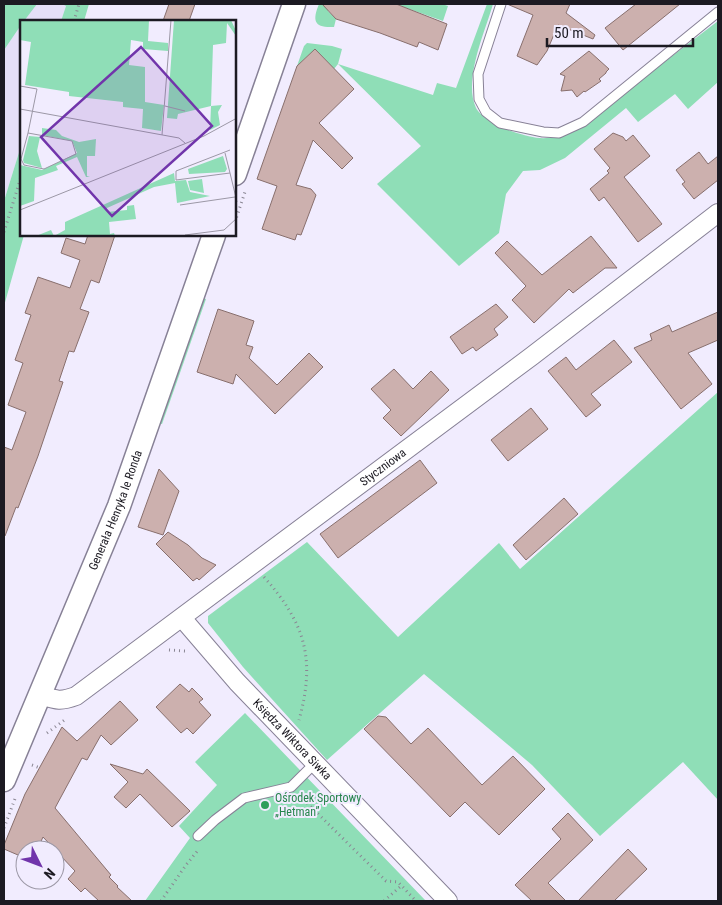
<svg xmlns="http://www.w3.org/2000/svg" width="722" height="905" font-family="'Roboto Condensed',sans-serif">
	<rect width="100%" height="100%" fill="#f1ecfe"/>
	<path fill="#e5dff7" d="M4,4H62L66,6L61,21H21V146L4,201Z"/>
	<g fill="#8fdeb7">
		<path d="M4,4H37L24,21H21V25L4,50Z"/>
		<path d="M62,4H89L84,21H61L66,6Z"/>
		<path d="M319,4H331L328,11L336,19L334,27C314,28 312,21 319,4Z"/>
		<path d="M395,4H442L448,6L443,21Z"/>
		<path d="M487,4H493C485,32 463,80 476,108C481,118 501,127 511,131C538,140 547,141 574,131L718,21V82L688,109L675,94L638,122L626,108L565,158L540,170L523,171L506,194L499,233L459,266L377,184L421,146L338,64L334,69L315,49L297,66L304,46L307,43L332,46L342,49L338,64L433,95L437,83L456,88Z"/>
		<path d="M21,146V235H24L4,306V201Z"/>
		<path d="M203,298L206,299L162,424H160Z"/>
		<path d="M718,392V800L683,762L600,836L532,765L424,674L327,760L243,667L208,623V616L307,542L398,637L499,543L520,569Z"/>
		<path d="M245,713L426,901H145L190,838L179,826L217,785L195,762Z"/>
	</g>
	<g fill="#ccb0ae" stroke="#886f6d">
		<path d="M169,4H195L189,21H163Z"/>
		<path d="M322,4H396L447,24L438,50L419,42L417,47L380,33L336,19Z"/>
		<path d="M507,4H570L566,13L595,35L593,39L558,25L547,51L537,65L517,56L533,15Z"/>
		<path d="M636,4H680L623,50L605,28Z"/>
		<path d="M315,49L354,89L319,123L353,158L342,169L313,140L296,185L311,189L316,195L301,235L297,234L295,240L262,229L277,186L257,179L297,66Z"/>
		<path d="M589,51L609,69L606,72V73L599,79L601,81L585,92L584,91L577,97L572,90L561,91L565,76L560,74Z"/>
		<path d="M613,133L623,137L626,141L633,135L650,156L624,177L662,224L638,242L604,197L599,201L590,189L609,173L607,171L610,168L594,149Z"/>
		<path d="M699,152L708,164L718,156V180L694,199L682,184L685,182L676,170Z"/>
		<path d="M88,235H115L99,283L91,280L80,309L89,312L74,352L69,351L59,381L63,382L38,456L18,508L16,507L5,536H4V447L12,450L26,412L8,405L23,363L15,360L31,315L25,313L38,277L70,288L80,260L61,253L66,238L85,244Z"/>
		<path d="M591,236L617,268H605L573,293L569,289L534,323L512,300L526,286L495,253L507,241L542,275Z"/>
		<path d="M496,304L508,317L494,329L498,335L476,351L473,347L462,354L450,337Z"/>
		<path d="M218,309L254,321L246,345L253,347L249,358L277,385L309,353L323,367L275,414L236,374L233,384L197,372Z"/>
		<path d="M718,312V340L688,353L712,384L681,409L634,348L652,340L650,334L669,325L672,332Z"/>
		<path d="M614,340L632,362L591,394L601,405L586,417L548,371L566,357L576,370Z"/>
		<path d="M394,369L413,389L431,371L449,390L401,436L383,418L391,410L371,389Z"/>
		<path d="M531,408L548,429L508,461L491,440Z"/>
		<path d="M420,460L437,483L338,558L320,534Z"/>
		<path d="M159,469L179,491L163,535L138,527Z"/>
		<path d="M564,498L578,514L526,560L513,545Z"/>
		<path d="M168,532L188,545L202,558L216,565L199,580L197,578L193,581L156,544Z"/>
		<path d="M180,684L189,692L192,688L203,699L199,702L211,715L193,734L187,728L181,733L156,707Z"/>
		<path d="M120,701L138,720L111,745L101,735L87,760L82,758L55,808L111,875L109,877L118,886L117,887L132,901H99L85,888L81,892L68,879L75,871L43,837L37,850H25V858L4,849V845L25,794L62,727L77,741Z"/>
		<path d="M378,716L386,717L411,744L428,728L482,785L513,756L545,789L499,835L465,802L450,817L364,729Z"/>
		<path d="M110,764L143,774L147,769L190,811L172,827L140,794L126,808L114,797L128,782Z"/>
		<path d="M568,813L593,840L548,883L566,901H532L515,885L561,839L552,829Z"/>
		<path d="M628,849L647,869L614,901H578Z"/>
	</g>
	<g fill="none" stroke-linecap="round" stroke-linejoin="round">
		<g stroke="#878196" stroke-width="11">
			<g id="service">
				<path d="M501,4L478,74L479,99L486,112L500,123L543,132L559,133L583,122L718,12"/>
				<path d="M198,836L215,820L244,798L291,787L315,763"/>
			</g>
		</g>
		<g stroke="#878196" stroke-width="20">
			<g id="minor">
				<path id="s1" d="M182,618L237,682L448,901"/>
				<path id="s2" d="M40,695C56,700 60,702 76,696L532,356L718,213"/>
			</g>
		</g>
		<g stroke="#878196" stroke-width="25">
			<g id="tertiary">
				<path d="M235,174L294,4"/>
				<path id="s3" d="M4,780L119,506L214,235"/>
			</g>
		</g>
		<g stroke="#8a8693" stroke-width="3" stroke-dasharray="1 4" stroke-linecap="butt">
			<path d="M74,21L79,4"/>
			<path d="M235,222L245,192"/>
			<path d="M4,232L21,177"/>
			<path d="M264,577C305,623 316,659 299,720"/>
			<path d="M169,650L185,651"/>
			<path d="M47,733L66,719"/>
			<path d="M32,765L40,768"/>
			<path d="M300,796L386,881L398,882L416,901"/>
			<path d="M4,828L16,796"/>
			<path d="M161,901L186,865L199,849"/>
			<path d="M384,901L401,886"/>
		</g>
		<use href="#service" stroke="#fff" stroke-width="9"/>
		<use href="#minor" stroke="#fff" stroke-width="18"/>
		<use href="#tertiary" stroke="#fff" stroke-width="22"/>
	</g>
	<circle fill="#2e9e5b" stroke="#f1ecfe" stroke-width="2" cx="265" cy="805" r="5"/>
	<g text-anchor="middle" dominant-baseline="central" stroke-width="4" stroke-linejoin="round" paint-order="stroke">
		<g font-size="12" fill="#1c1a22" stroke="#f1ecfe">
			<text stroke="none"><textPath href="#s2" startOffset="420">Styczniowa</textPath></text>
			<text stroke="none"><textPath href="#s3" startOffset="292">Generała Henryka le Ronda</textPath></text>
			<text stroke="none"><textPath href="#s1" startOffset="164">Księdza Wiktora Siwka</textPath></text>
		</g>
		<g font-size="12" fill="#27864d" stroke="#f1ecfe" text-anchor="start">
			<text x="275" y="798">Ośrodek Sportowy<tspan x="275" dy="14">„Hetman”</tspan></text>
		</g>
	</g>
	<g transform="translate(20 20)">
		<rect width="216" height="216" fill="#f1ecfe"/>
		<path d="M0,0H129L128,21L148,23V31L123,29V22L111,20L109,45L125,47V82L144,85L141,111L122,108L123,89L103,87V82L49,76V72L5,65L11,22L0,20ZM154,0H211L216,11V16L207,3L206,23L193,25L191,86L202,85L198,92L200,105L190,110L191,86L158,94L157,99L147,98ZM22,108L36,110L42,116L59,122L76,119L75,136H67V156L70,157H66L57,137L36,146L38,150L15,158L14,181L0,186V145L22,150L57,133L52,121L22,115ZM9,116L20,117L17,131L22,148L4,143L3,140ZM203,136L207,149L205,152L169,154L168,149ZM154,153L155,161L166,160L170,172L190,176L157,183L155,163L134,167L87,188V192L107,190V186L114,185L116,199L89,202L90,214L94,213L95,216H16L31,210L34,216L45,210V202ZM182,159L184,173L170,170L168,161Z" fill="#8fdeb7"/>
		<path fill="none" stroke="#9c98a6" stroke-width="1" d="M0,66L17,69L8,113L52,121L56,134L24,149L4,145L1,139L8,113M145,86L165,91M0,89L159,118L165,123M142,115L151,0M210,130L156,151V160L210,153L217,182M205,133L210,153M160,185L215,177M0,190L184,116L217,98M165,215L204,210L217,198"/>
		<path fill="#7135ab" fill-opacity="0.15" stroke="#7135ab" stroke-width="2.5" d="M121,27L192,106L92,196L21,117Z"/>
		<rect width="216" height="216" fill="none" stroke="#1c1a22" stroke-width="2.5"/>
	</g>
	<rect width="722" height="905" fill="none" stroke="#1c1a22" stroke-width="10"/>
	<g transform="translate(40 865) rotate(132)"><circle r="24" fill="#f1ecfe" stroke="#9c98a6"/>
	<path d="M0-4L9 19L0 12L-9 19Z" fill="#7135ab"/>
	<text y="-8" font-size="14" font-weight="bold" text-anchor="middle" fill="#1c1a22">N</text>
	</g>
	<path d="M547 38v8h146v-8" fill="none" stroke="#1c1a22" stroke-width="2.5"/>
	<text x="554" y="38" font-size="15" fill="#1c1a22" stroke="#f1ecfe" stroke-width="4" paint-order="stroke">50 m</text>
</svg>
